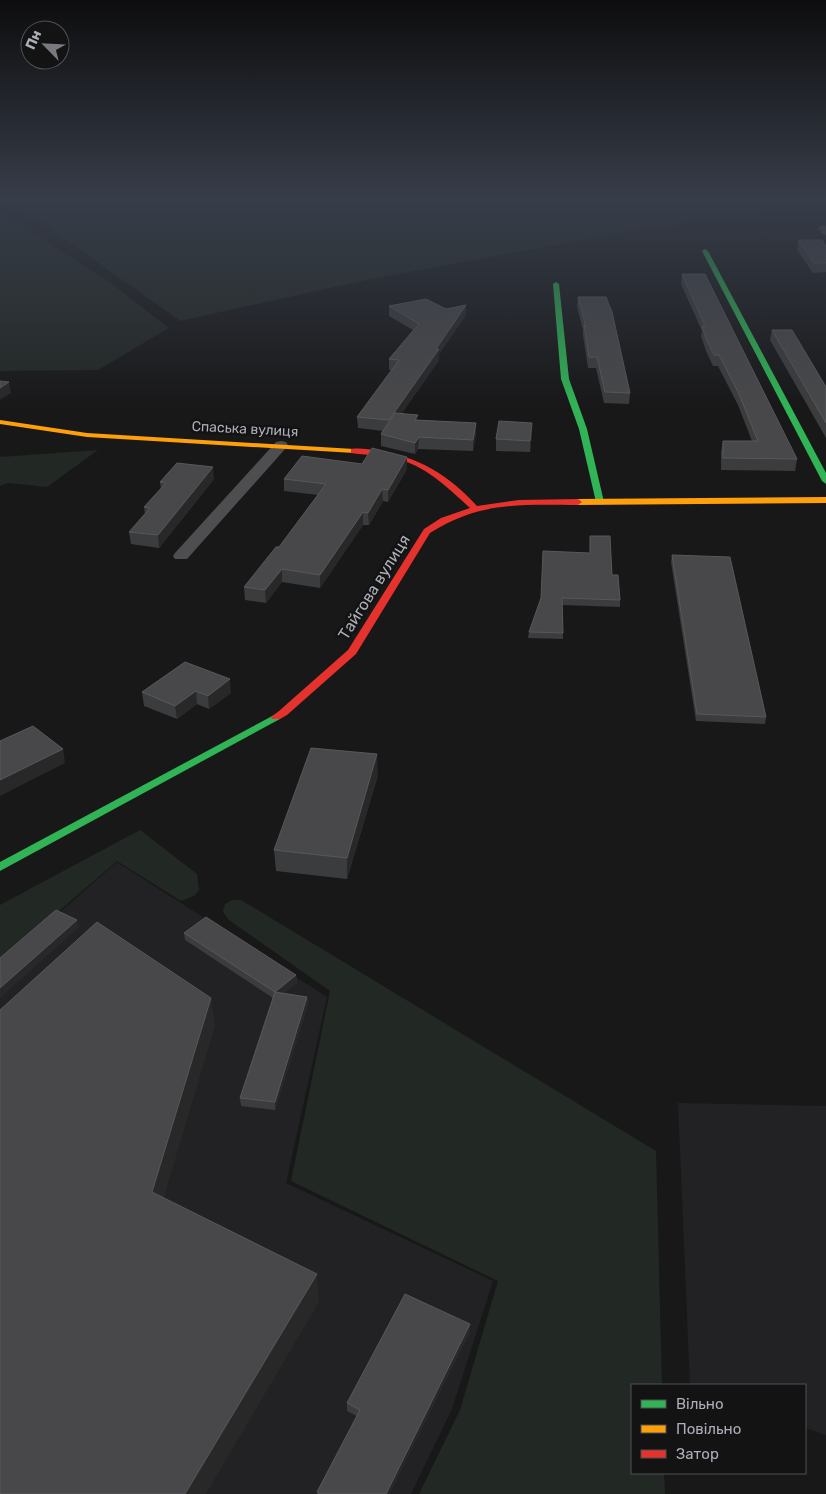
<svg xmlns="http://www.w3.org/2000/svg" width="826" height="1494" font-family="Rubik,sans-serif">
	<rect width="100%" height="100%" fill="#181819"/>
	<g fill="#222224">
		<path d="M117,862L327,997L286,1183L493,1281L452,1409L411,1494H0V965Z"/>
		<path d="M678,1103L826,1106V1435L805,1428V1385H690Z"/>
	</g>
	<g fill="#222824">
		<path d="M6,197H826V202L629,231L362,281L180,321Z"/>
		<path d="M0,212L112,284L169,328L98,370L0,371Z"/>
		<path d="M98,450L47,487L8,483L0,486V457Z"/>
		<path d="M140,830L197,874L199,890L194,896L181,901L117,861L0,962V905Z"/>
		<path d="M232,900H241L656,1151L662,1385H632V1473H664L665,1494H419L460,1410L498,1281L291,1181L330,991L229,920L223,912L225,904Z"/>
	</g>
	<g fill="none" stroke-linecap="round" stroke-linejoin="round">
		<g fill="#4e4e51" fill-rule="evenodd">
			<path d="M823,225L826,226V235L822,234L818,228Z"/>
			<path d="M281,441L286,442L288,445L286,448L187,559H175L173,556L175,553L276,442Z"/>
		</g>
		<g fill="#30b455" fill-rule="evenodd">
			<path d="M705,249L708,251L826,473V484L822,481L702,251Z"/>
			<path d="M556,282L559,284L569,379L587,429L604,502L600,505L596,502L579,429L561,379L553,284Z"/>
			<path d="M276,714L280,715L281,717L280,719L0,871V862Z"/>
		</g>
		<g fill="#ff9f0a" fill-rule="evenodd">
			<path d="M0,420L87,433L354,449L358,451L354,453L87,437L0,424Z"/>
			<path d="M826,497V503L578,505L574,502L578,499Z"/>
		</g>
		<path fill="#e5322d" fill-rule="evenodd" d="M351,449C360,448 369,449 378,451C418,456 450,476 477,506L519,500L578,499L582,502L578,505C522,505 480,501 430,533L356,654L287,715L280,719H272L271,717L279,711L348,650L424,529L441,518L470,508C447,487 425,465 394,458C380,455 365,455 351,453Z"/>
	</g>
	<g fill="#3b3c3d">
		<path d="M798,240L826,246V272L813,273L797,250Z"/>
		<path d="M682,274L797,459L795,471L721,470V452L723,441H752L738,405L718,366H713L706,351L701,336L702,331L681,284Z"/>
		<path d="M578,297L630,393L629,404L604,403L596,368H588L583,335V330L577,307Z"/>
		<path d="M389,306L446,309L466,315L439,354V360L402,413L418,420L476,423V434L473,451L418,449L415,454L381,446V434L383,431L358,428L357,417L392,370H389V359L413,330L389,316Z"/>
		<path d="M772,330L826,387V438L770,340Z"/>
		<path d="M532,434L530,452L496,451V439Z"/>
		<path d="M407,457V469L388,502L383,501L369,525H363L320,588L282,582L266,603L245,600L244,587L279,547L318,495L284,491V479L362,464Z"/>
		<path d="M214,479L159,548L131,544L129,532L145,514L144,507L161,489L160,482Z"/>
		<path d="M590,536L612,575L620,600V607L562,605L563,639L528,638L529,632L590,553Z"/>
		<path d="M672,555L766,717L765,724L696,721L671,562Z"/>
		<path d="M185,662L231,693L209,709L197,704L177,719L144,706L142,692Z"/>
		<path d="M378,775L347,879L276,871L274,850Z"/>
		<path d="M184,933L296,975L297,983L284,993L307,997L308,1004L275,1110L241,1106L240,1098L273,998L185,940Z"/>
		<path d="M470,1324V1331L389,1494H317V1492L357,1416L347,1411V1403Z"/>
	</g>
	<g fill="#282829">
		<path d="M466,305V315L439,354V360L389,432V420L436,349Z"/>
		<path d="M9,382L11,393L0,400V388Z"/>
		<path d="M476,423V434L473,451V440Z"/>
		<path d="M532,423V434L530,452V441Z"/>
		<path d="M419,437L418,449L415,454V443Z"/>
		<path d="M407,457V469L388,502V490Z"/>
		<path d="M213,467L214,479L159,548L158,535Z"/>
		<path d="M382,489L383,501L369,525L368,513Z"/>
		<path d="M363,512V525L320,588V575Z"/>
		<path d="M282,569V582L266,603L265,590Z"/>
		<path d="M230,679L231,693L209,709L208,696Z"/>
		<path d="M196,691L197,704L177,719L175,706Z"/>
		<path d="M63,749L65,763L0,796V780Z"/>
		<path d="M377,754L378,775L347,879V858Z"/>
		<path d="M77,920L79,927L0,998V988Z"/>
		<path d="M296,975L297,983L276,1000L275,992Z"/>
		<path d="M307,997L308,1004L275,1110V1102Z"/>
		<path d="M211,998L215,1026L157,1220L152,1192Z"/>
		<path d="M317,1274L319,1302L206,1494H185Z"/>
		<path d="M470,1324V1331L389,1494H386Z"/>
	</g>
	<g fill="#48484a" stroke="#57585c">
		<path d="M798,240H822L826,246V263H814Z"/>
		<path d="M682,274H705L797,459L723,458V441H758L739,394L719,355H714L707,341L702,326H705Z"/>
		<path d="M578,297H606L612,312L630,393L605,392L597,357H589L584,325L586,327Z"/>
		<path d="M426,299L446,309L466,305L436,349H439L389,420L357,417L399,360L389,359L419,324L389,306Z"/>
		<path d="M772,330H792L826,387V423Z"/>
		<path d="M0,381L9,382L0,388Z"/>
		<path d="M395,413L418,415L415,420L476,423L473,440L419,437L415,443L381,434Z"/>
		<path d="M499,421L532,423L530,441L496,439Z"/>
		<path d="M372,448L407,457L388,490L382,489L368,513L363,512L320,575L282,569L265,590L244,587L276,547H279L326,484L284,479L302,456L362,464Z"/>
		<path d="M177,463L213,467L158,535L129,532L150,508L144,507L166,483L160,482Z"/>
		<path d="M590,536H610L612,575H618L620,600L562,598L563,633L529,632L541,598L543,551L590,553Z"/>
		<path d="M672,555L730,557L766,717L697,714Z"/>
		<path d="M185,662L230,679L208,696L196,691L175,706L142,692Z"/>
		<path d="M33,726L63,749L0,780V741Z"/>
		<path d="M311,748L377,754L347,858L274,850Z"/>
		<path d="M56,910L77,920L0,988V958Z"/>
		<path d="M206,917L296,975L275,992L184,933Z"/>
		<path d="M97,922L211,998L152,1192L317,1274L185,1494H0V1010Z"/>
		<path d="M275,992L307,997L275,1102L240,1098Z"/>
		<path d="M405,1294L470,1324L386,1494H320L317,1492L360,1410L347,1403Z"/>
	</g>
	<linearGradient id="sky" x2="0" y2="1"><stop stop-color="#0d0d0e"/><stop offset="0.49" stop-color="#373d49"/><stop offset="1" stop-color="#373d49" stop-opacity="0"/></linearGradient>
	<rect width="826" height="406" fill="url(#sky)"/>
	<g text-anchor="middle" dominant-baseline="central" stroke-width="5" stroke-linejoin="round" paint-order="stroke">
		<g font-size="14" fill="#acaeb8" stroke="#131314">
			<text transform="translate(245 429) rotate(3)">Спаська вулиця</text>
		</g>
		<g font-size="16" fill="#acaeb8" stroke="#131314">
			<text transform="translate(374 587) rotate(-58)">Тайгова вулиця</text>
		</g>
	</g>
	<rect x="631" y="1384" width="175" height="90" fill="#131314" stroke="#505156"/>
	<rect x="641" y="1400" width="25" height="8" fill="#30b455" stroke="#505156"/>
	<text x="676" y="1409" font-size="15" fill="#acaeb8">Вільно</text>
	<rect x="641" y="1425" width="25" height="8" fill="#ff9f0a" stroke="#505156"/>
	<text x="676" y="1434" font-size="15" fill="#acaeb8">Повільно</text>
	<rect x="641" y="1450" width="25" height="8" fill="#e5322d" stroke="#505156"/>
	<text x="676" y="1459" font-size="15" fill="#acaeb8">Затор</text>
	<g transform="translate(45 45) rotate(294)"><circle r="24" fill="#131314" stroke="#505156"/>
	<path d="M0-4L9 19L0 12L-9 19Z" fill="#787a80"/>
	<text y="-8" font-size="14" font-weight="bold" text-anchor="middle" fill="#acaeb8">Пн</text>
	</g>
</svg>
